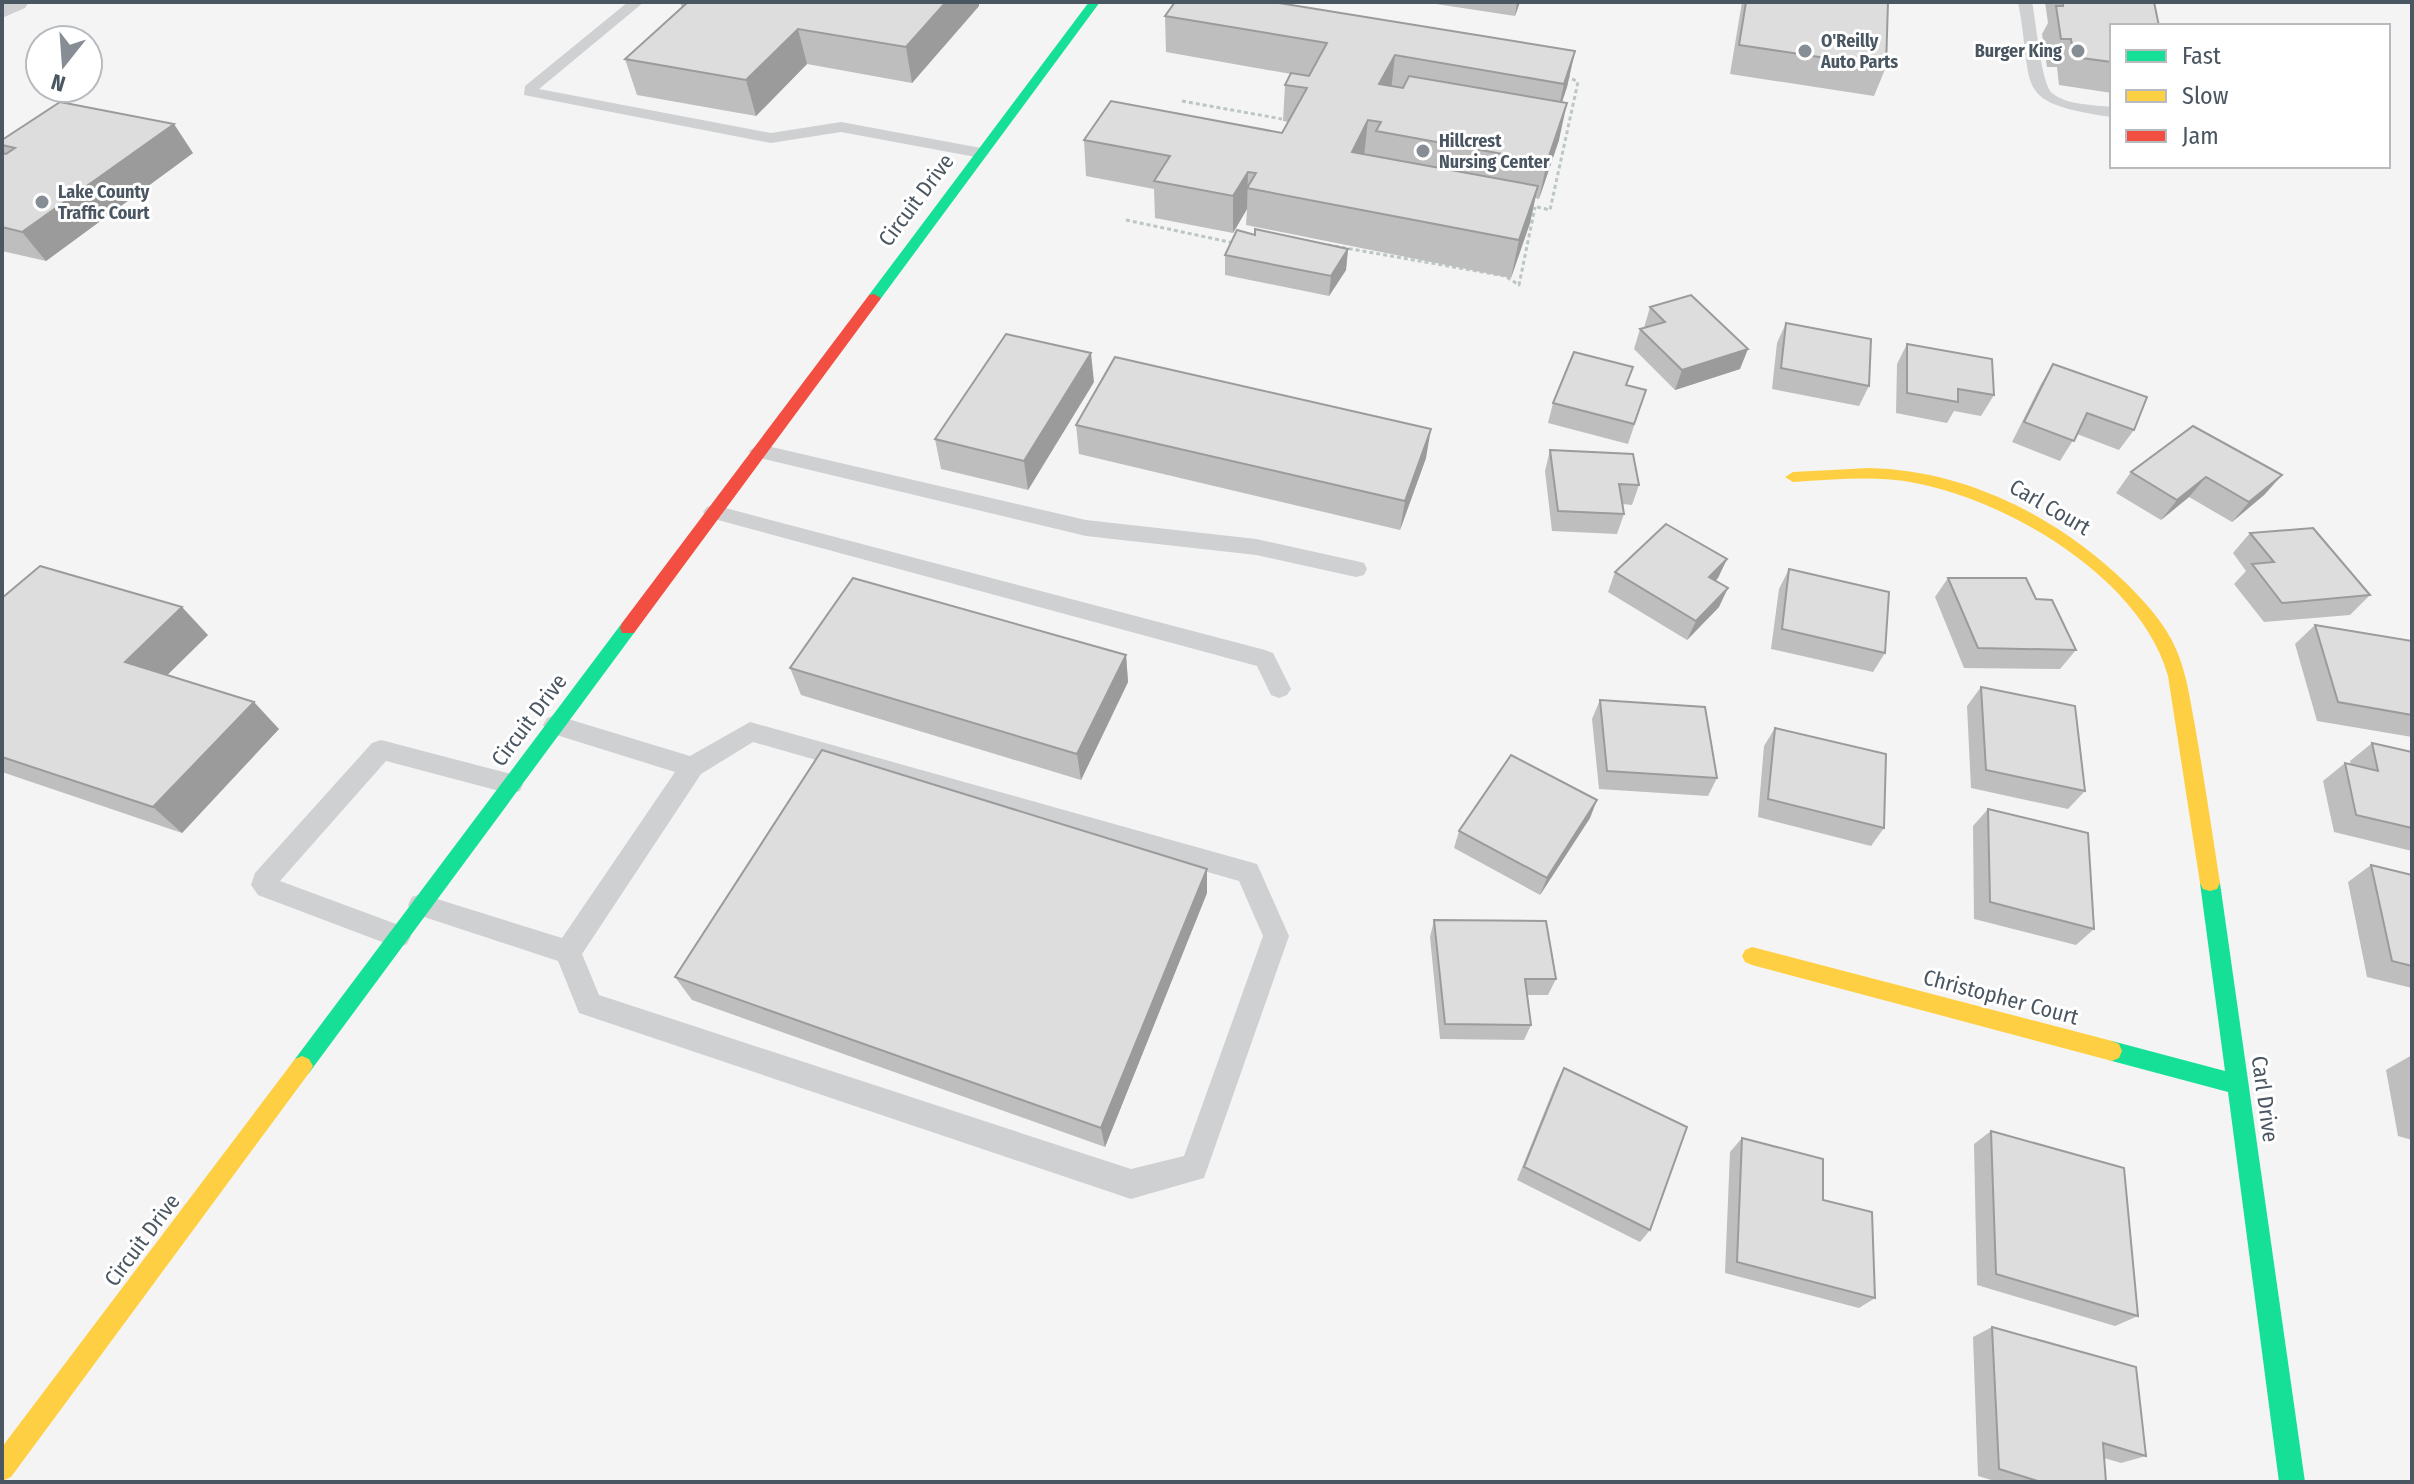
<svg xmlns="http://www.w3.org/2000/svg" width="2414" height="1484" font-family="'Fira Sans Condensed',sans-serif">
	<rect width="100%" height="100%" fill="#f4f4f4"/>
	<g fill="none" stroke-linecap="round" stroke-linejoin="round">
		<g stroke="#bcc7c4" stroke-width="3" stroke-dasharray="4 3" stroke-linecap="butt">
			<path d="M1182,101L1282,119"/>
			<path d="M1537,207L1550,210L1578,82L1563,74"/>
			<path d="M1126,220L1234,243"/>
			<path d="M1328,245L1505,276L1519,285L1535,207"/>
		</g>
		<g fill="#ced0d2" fill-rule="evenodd">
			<path d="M628,2H644L539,89L771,133L841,122L981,148L989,153L981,158L841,132L771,143L524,95L525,86Z"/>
			<path d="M2018,2H2032C2036,20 2041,84 2052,93C2066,105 2094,105 2112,107V117C2010,102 2035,90 2018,2Z"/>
			<path d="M759,444L1086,520L1256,539L1356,561L1364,563L1367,569L1364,575L1356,577L1256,555L1086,536L752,456L749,451Z"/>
			<path d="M714,505L1265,650L1273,653L1291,689L1287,695L1279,698L1271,695L1257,666L707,517L703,512L707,507Z"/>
			<path d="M555,715L690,756L750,722L1257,864L1289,936L1204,1178L1131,1199L579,1013L558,961L412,913L408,905L412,897L421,894L562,938L675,772L547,732L543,725L547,718ZM753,742L1239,881L1263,936L1184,1156L1131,1169L599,995L582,954L701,774Z"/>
			<path d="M381,740L511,774L520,777L523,784L520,791L511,794L386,761L280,881L407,928L411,936L407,944L398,948L258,895L251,885L255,873L372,743Z"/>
		</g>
		<path fill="#ced0d2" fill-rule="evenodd" d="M2,2H29L25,8L2,18Z"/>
		<g fill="#16e098" fill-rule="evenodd">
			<path d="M1089,2H1100L879,301H869V295Z"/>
			<path d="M628,622L634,623L636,628L634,633L309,1073L302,1076L295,1073L291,1066L295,1059L622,623Z"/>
			<path d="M2210,875L2217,877L2220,883L2305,1482H2279L2228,1092L2112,1061L2105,1058L2102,1051L2105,1044L2112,1041L2225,1071L2200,883L2203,877Z"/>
		</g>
		<g fill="#ffcf43" fill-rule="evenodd">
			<path d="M1869,468C1965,470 2056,516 2125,582C2145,602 2165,623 2176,649C2187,674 2190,700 2195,726C2204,778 2212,831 2220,883L2217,889L2210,891L2203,889L2200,883L2168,676C2141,578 2009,501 1915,483C1875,475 1833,480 1793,482L1785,477L1793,472Z"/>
			<path d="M1752,947L2112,1041L2119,1044L2122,1051L2119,1058L2112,1061L1752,965L1745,962L1742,956L1745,950Z"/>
			<path d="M302,1056L309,1059L313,1066L309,1073L11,1477L2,1481V1447L295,1059Z"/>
		</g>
		<path fill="#f24e42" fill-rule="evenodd" d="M874,294L881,298L879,301L634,633H622L620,628L622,623L869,295Z"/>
	</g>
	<g fill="#bebebf">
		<path d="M680,2H979V6L912,83L807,64L756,116L637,95L625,59L682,8Z"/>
		<path d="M1423,2H1520L1515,16Z"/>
		<path d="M1742,2H1888L1886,67L1874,96L1730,74Z"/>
		<path d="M2045,2H2154L2112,26V93L2059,85L2057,67H2047L2042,34L2048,23Z"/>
		<path d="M1165,16L1575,51L1567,87L1562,102L1559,140L1539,199L1535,198L1530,223L1511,278L1246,225L1247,209L1233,233L1155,218L1154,189L1086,176L1084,140L1282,133L1288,122L1283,121L1285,85L1291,74L1166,52Z"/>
		<path d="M2,140L193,153L46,261L2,251V153L5,154L2,151Z"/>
		<path d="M1255,235L1348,249L1346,270L1329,296L1225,275V255Z"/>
		<path d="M1650,307L1740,369L1675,390L1634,349L1640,329L1644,328Z"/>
		<path d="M1786,323L1869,386L1859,406L1772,389L1777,343Z"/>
		<path d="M1907,344L1994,395L1981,416L1954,411L1947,423L1896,413L1897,364Z"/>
		<path d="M2053,364L2134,430L2119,450L2077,434L2060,461L2012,442L2041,384Z"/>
		<path d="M1633,367L1627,385L1646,390L1628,444L1548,423L1553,403Z"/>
		<path d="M1094,382L1028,490L941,469L935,439Z"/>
		<path d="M1076,425L1426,458L1400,530L1079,454Z"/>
		<path d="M1550,450L1639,485L1632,505L1623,504L1624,514L1617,534L1552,531L1545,471Z"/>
		<path d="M2131,472L2282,475L2264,495L2232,522L2189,497L2161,520L2116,493Z"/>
		<path d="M2250,533L2370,595L2350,615L2264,622L2234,584L2246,571L2233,553Z"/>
		<path d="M1727,559L1716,581L1719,607L1687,640L1608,592L1615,572Z"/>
		<path d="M1789,569L1885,653L1873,672L1771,649L1779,589Z"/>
		<path d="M1948,578L2036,599L2076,650L2060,669L1964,668L1935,597Z"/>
		<path d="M2,598L208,635L167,675L279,729L182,833L2,772Z"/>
		<path d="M2315,625L2412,641V737L2317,721L2295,644Z"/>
		<path d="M1126,655L1128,682L1081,780L801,695L790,668Z"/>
		<path d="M1981,687L2085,791L2068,809L1971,788L1967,706Z"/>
		<path d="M1600,700L1717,778L1708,796L1599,789L1592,719Z"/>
		<path d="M1775,728L1884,828L1871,846L1758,817L1764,746Z"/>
		<path d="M2372,743L2412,752V851L2334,832L2323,781L2345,763L2351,764L2350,761Z"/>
		<path d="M1988,809L2094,929L2076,945L1974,919L1973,826Z"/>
		<path d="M1590,818L1540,895L1454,848L1459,831Z"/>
		<path d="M2371,865L2412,875V988L2367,977L2348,882Z"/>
		<path d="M1207,893L1105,1147L692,1000L675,977Z"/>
		<path d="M1434,920L1556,979L1548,995H1527L1531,1025L1524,1040L1440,1039L1430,937Z"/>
		<path d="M2412,1055V1140L2398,1136L2386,1070Z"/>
		<path d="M1564,1068L1650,1230L1640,1242L1517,1180L1556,1083Z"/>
		<path d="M1991,1131L2138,1316L2115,1326L1977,1285L1974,1144Z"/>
		<path d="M1742,1138L1823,1200L1875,1298L1859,1308L1725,1273L1730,1152Z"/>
		<path d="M1992,1327L2146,1456L2121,1463L2104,1458L2106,1482H1998L1978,1476L1973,1337Z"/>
	</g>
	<g fill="#9b9b9b">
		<path d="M946,2H979V6L912,83L906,47Z"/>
		<path d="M1517,2H1520L1515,16Z"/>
		<path d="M798,29L807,64L756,116L746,80Z"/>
		<path d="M1575,51L1567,87L1556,120L1564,84Z"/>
		<path d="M1395,55L1391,91L1379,84Z"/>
		<path d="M1567,103L1559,140L1539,199L1547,162Z"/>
		<path d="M1368,120L1364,156L1352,152Z"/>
		<path d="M174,124L193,153L46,261L22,232Z"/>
		<path d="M1248,172L1247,209L1233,233V196Z"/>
		<path d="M1538,186L1530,223L1511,278L1519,240Z"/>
		<path d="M1348,249L1346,270L1329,296L1331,276Z"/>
		<path d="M1748,349L1740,369L1675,390L1682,370Z"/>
		<path d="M1091,353L1094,382L1028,490L1024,461Z"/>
		<path d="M1431,429L1426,458L1400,530L1405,501Z"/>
		<path d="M2282,475L2264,495L2232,522L2249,502Z"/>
		<path d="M2206,477L2189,497L2161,520L2177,500Z"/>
		<path d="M1727,559L1718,578L1700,596L1709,577Z"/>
		<path d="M1728,588L1719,607L1687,640L1696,621Z"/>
		<path d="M182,607L208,635L153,689L125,662Z"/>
		<path d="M1126,655L1128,682L1081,780L1077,754Z"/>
		<path d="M254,702L279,729L182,833L153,807Z"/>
		<path d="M1597,800L1590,818L1540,895L1547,878Z"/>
		<path d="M1207,869V893L1105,1147L1101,1128Z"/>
	</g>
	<g fill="#ddddde" stroke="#9b9b9b" stroke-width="2">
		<path d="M688,2H946L906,47L798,29L746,80L625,59Z"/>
		<path d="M1175,2H1273L1575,51L1564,84L1395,55L1379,84L1403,88L1409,76L1567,103L1547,162L1376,131L1381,122L1368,120L1352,152L1538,186L1519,240L1247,188L1256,173L1248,172L1233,196L1154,181L1170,156L1084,140L1111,101L1282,133L1307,88L1285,85L1291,73L1309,76L1327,43L1165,16Z"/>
		<path d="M1746,2H1888L1886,67L1739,45Z"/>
		<path d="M2063,2H2154L2159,26H2112V62L2074,57L2071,39H2061L2056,6H2063Z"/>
		<path d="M60,102L174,124L22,232L2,227V153L6,154L15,148L2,145V140Z"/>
		<path d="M1255,229L1348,249L1331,276L1225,255L1237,230L1255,235Z"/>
		<path d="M1691,295L1748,349L1682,370L1640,329L1665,322L1650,307Z"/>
		<path d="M1786,323L1871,339L1869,386L1781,368Z"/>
		<path d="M1006,334L1091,353L1024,461L935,439Z"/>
		<path d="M1907,344L1992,359L1994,395L1958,389V402L1907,393Z"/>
		<path d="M1574,352L1633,367L1626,385L1646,390L1634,424L1553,403Z"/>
		<path d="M1115,357L1431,429L1405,501L1076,425Z"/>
		<path d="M2053,364L2147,397L2134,430L2087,413L2074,441L2024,422Z"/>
		<path d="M2193,426L2282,475L2249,502L2206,477L2177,500L2131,472Z"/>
		<path d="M1550,450L1633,454L1639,485L1619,484L1624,514L1558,511Z"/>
		<path d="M1666,524L1727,559L1709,577L1728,588L1696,621L1615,572Z"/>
		<path d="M2313,528L2370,595L2282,603L2252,564L2274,562L2250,533Z"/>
		<path d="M40,566L182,607L125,662L254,702L153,807L2,757V598Z"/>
		<path d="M1789,569L1889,592L1885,653L1782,629Z"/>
		<path d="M853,578L1126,655L1077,754L790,668Z"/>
		<path d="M1948,578H2026L2036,599L2052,600L2076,650L1978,648Z"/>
		<path d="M2315,625L2412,641V715L2338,702Z"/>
		<path d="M1981,687L2075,706L2085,791L1986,770Z"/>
		<path d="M1600,700L1705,707L1717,778L1607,771Z"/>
		<path d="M1775,728L1886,754L1884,828L1768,799Z"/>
		<path d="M2372,743L2412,752V828L2356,815L2345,763L2378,771Z"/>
		<path d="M822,750L1207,869L1101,1128L675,977Z"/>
		<path d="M1511,755L1597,800L1547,878L1459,831Z"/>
		<path d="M1988,809L2088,833L2094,929L1990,902Z"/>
		<path d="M2371,865L2412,875V966L2392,961Z"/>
		<path d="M1434,920L1546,921L1556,979H1525L1531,1025L1445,1024Z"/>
		<path d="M1564,1068L1687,1127L1650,1230L1524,1167Z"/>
		<path d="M1991,1131L2124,1168L2138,1316L1996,1274Z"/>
		<path d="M1742,1138L1823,1159V1200L1872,1212L1875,1298L1737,1262Z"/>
		<path d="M1992,1327L2136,1367L2146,1456L2103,1443L2106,1482H2041L1999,1469Z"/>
	</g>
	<g fill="#868d94" stroke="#fff" stroke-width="3">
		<circle cx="1805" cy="51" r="8"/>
		<circle cx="2078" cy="51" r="8"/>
		<circle cx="1423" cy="151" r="8"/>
		<circle cx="42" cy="202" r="8"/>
	</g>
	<g text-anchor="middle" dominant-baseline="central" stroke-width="6" stroke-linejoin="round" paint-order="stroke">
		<g font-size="18" font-weight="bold" fill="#4a5661" stroke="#fff" text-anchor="start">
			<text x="1821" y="41">O'Reilly<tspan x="1821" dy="21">Auto Parts</tspan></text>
			<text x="2062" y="51" text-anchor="end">Burger King</text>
			<text x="1439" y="141">Hillcrest<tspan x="1439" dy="21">Nursing Center</tspan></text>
			<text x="58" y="192">Lake County<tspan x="58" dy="21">Traffic Court</tspan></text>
		</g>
		<g font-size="22" fill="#4a5661" stroke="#fff">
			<text transform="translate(916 200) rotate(-53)">Circuit Drive</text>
			<text transform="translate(2050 507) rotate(30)">Carl Court</text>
			<text transform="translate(529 720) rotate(-53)">Circuit Drive</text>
			<text transform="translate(2001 997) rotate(15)">Christopher Court</text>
			<text transform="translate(2265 1099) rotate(82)">Carl Drive</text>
			<text transform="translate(142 1240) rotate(-53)">Circuit Drive</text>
		</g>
	</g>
	<rect width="2414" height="1484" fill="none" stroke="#4a5661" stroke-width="8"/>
	<rect x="2110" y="24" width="280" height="144" fill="#ffffff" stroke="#b7bbc0" stroke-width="2"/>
	<rect x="2126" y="50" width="40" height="12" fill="#16e098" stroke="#b7bbc0" stroke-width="2"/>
	<text x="2182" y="64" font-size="24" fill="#4a5661">Fast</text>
	<rect x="2126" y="90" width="40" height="12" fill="#ffcf43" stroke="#b7bbc0" stroke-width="2"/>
	<text x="2182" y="104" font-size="24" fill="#4a5661">Slow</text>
	<rect x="2126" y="130" width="40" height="12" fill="#f24e42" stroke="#b7bbc0" stroke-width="2"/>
	<text x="2182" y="144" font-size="24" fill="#4a5661">Jam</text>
	<g transform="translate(64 64) rotate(197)"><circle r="38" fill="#ffffff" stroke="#b7bbc0" stroke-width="2"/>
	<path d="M0-6L14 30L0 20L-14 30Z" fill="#868d94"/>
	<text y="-12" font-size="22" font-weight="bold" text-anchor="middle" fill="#4a5661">N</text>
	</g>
</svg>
